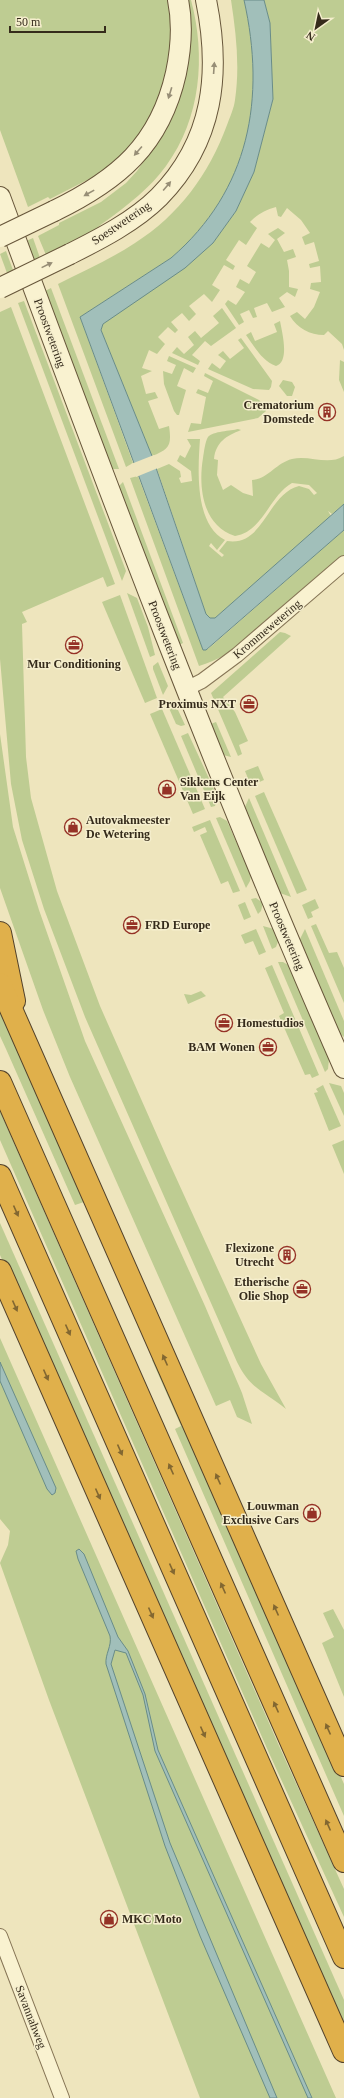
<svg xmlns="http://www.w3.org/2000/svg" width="344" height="2098" font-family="'Times New Roman',serif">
	<rect width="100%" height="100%" fill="#eee5bd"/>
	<g fill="#becc92">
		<path d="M0,0H171L174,45L153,117L118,161L97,175L50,199L48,197L28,207L0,130Z"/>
		<path d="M185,0H191C206,56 201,118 166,166C150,188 128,205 106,221C99,225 94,232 87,236C75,244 59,249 46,255L38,236L59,225V223L101,202L126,183L137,171L160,138Z"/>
		<path d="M231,0H244C266,98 250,190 171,258L80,317L133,463L126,467L58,284C83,271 111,259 135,243C179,215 209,174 227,125C230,117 234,108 235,100C240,66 236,33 231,0Z"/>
		<path d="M264,0H344V350L342,344L328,331L324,335C310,335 297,328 290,316L297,312L305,319L314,307L320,292L310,289L311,283L321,282L320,266L310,268L309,264L319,261L314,242L305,245L302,237L310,233L301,220L287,208L281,217L278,216L276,207C265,210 258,214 250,222L257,228L246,245L239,240L226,260L235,266L233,270L224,265L212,285L220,290L212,302L204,294L189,306L196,314L189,321L182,313L171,322L178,330L175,333L168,327L158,337L165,344L157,354L149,350L142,368L152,371L141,376L146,394L155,392L158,398L148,401L159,429L169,426C172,446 169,449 152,456L101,330L103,324L213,243L236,211L254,172L273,99L270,23Z"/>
		<path d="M278,228L285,233L277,239L284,252L293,249L296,257L287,260L289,271V287L298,289L295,297L287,292L279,298L285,307L272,312L267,303L254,308L257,317L253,318L249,310L240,314L244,322L239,325L225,304L228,300L236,305L245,292L236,287L240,279L249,284L256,272L247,266L261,243L269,248L275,240L268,234Z"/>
		<path d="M33,238L40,258L31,262L24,242Z"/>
		<path d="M6,251L13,270L7,273L0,254Z"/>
		<path d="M51,288L119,469H110L43,292Z"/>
		<path d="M24,301L126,571L122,581L18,303Z"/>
		<path d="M11,307L115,584L107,587L103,577L22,612L27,622L22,624L26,757L31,798L57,891L100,1006L168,1160L261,1364L286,1409C264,1391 250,1389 237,1362L85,1017L44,909L22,840L11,784L0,659V312Z"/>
		<path d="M222,308L236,328L211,346L205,341L192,355L200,361L198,365L172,353L177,347L184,354L194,345L188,337L195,331L201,338L219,323L213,316Z"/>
		<path d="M280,321C282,332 290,362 276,366C262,361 254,346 246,335L251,332L255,341L277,332L274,324Z"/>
		<path d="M241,338L272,381L271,387L269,390L253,389L208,369L212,363L220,369L226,361L218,355L223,351L230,359L244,348L238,340Z"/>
		<path d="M169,356L196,368L193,373L184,368L177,386L186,390L179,415H177L174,411L164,384L163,371L172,374L176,365L167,361Z"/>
		<path d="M340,360L344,362V392L339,380Z"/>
		<path d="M205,373L259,400L263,404L266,411L258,418L188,432L191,423L201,424L206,397L196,393L198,389L208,393L213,381L204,376Z"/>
		<path d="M283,380L292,382L295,387L292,396H287L279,386Z"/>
		<path d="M238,429L241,430C226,436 216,442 214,459L218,460L217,475L223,490L231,485L243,493L253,496L252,480C268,479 276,463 292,459C310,455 328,466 344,456V504L332,514L328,511L331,516L215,618H210L206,614L157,469L169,464L180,471L181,477L179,478L181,483L192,481L191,471L177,461L180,455L185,458L191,446L187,439H200C198,468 194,524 225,540L217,550L211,543L209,546L222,557L224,555L219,551L227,541C264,547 267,494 299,486L309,489L314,495L317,493L309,485L292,483C269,496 263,532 235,536C203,526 198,488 203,458C204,452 205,442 208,437C213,431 231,431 238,429Z"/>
		<path d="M138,476L203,650L208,649L344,530V556C307,589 246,653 199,666L130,478Z"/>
		<path d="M123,482L183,643L177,646L118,487Z"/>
		<path d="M127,593L137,598L148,627L155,655L150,657Z"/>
		<path d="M120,595L157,698L145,703L102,602Z"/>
		<path d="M280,632L285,633L291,636L223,697L235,712L248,741L239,745L242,754L238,756L211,693Z"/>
		<path d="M158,662L168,686L163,695L153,669V666Z"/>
		<path d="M168,706L178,710L185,725L181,726L176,724Z"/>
		<path d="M162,709L205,809L193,814L150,714Z"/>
		<path d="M216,722L231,757L223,755L208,725Z"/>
		<path d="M188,733L218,798L215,806L211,807L181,736Z"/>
		<path d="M0,734L13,827L39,910L85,1041L205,1306L242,1393L252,1424L237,1417L230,1400L216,1406L70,1077L43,1010L0,888Z"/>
		<path d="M258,766L264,780L251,786L245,771Z"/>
		<path d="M264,792L307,890L297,894L255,796Z"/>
		<path d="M249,798L291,897L280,893L244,809Z"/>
		<path d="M220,817L227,821L251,875L250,881L246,888L216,818Z"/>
		<path d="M210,820L240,891L233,893L228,881L221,884L200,835L207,832L205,827L194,832L192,827Z"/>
		<path d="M256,898L263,903L261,911L258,914L251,899Z"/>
		<path d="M315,899L319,908L311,912L313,917L308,919L302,905Z"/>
		<path d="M245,902L251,917L244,920L238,905Z"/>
		<path d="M316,924L329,953L337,952L344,968V1003L311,926Z"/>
		<path d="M263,926L274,929L279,939L276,947L272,949Z"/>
		<path d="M256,929L266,952L259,955L253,941L245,944L241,935Z"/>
		<path d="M305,929L344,1021V1037L339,1033L300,939Z"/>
		<path d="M278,962H283L290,966L329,1059L328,1069L325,1072Z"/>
		<path d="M272,965L319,1075L312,1078L310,1074L305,1075L279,1016L284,1013L265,968Z"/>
		<path d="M201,991L206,996L188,1004L184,994L191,995Z"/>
		<path d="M0,1003L87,1201L75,1205L6,1049L0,1036Z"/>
		<path d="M329,1083L341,1086L344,1093V1116Z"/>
		<path d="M323,1085L341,1126L329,1131L314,1093L318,1092L316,1089Z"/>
		<path d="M0,1111L280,1748L344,1889V1917L269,1753L0,1140Z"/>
		<path d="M344,1140V1174L332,1145Z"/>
		<path d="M0,1223L344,2000V2029L0,1255Z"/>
		<path d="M0,1338L336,2098H200L49,1700L0,1563L8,1545L10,1531L0,1519Z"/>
		<path d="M156,1358L344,1784V1816L175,1429L181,1426L152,1360Z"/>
		<path d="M333,1609L344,1630V1697L322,1643L334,1637L323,1613Z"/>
	</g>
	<g fill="#a1bfba" stroke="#698c88">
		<path d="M244,0H264L270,23L273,99L254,172L236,211L213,243L185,268L103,324L101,330L152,456L206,614L210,618H215L344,504V530L206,650H203L80,317L171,258C250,190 266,98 244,0Z"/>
		<path d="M0,1362L56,1488L55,1493L52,1495L47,1489L0,1381Z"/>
		<path d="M79,1549L84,1554L118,1637L128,1651L145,1694L158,1750L312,2098H308L155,1751L143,1695L126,1653L115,1650L111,1664L170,1843L277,2098H270L200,1936L165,1846L106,1664C105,1654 112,1646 110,1636L78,1559L76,1551Z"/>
	</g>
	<path fill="#eee5bd" d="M154,455L158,468L136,477L131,464Z"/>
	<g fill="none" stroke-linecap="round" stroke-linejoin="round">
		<g stroke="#867556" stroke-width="16">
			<g id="street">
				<path d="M186,689L202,681L237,655L344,563"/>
				<path d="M0,1936L62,2098"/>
			</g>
		</g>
		<g stroke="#67563a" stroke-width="22">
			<g id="secondary">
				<path d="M0,197C108,490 218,782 344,1068"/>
				<path d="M54,211C118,180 160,145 176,73C181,49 183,24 178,0"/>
				<path d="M70,254C100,239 135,221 159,197C214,141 221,73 206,0"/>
			</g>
		</g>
		<g stroke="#53422b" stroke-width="24">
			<g id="highway">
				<path d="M0,933L14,1001"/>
				<path d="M0,984L344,1765"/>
				<path d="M0,1082L344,1861"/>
				<path d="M0,1176L344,1957"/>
				<path d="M0,1271L344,2051"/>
			</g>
		</g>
		<use href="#street" stroke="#f9f2d0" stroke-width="14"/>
		<use href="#secondary" stroke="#f9f2d0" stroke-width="20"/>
		<use href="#highway" stroke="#e0b04b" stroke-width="22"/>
		<g stroke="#67563a" stroke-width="22" stroke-linecap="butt">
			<g id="secondary-bridge">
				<path d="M0,237L54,211"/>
				<path d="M0,288L70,254"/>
			</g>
		</g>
		<use href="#secondary-bridge" stroke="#f9f2d0" stroke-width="20"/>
	</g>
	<defs><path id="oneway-solid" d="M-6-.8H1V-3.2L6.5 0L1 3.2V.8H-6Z"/></defs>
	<g fill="#978e76">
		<use href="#oneway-solid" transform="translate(214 68) rotate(-86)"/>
		<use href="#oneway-solid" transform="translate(170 93) rotate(107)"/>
		<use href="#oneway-solid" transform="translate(138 151) rotate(131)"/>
		<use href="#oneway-solid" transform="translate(167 186) rotate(-50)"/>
		<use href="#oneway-solid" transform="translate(89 193) rotate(151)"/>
		<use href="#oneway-solid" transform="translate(47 265) rotate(-26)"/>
	</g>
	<g fill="#826731">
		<use href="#oneway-solid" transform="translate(16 1211) rotate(66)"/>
		<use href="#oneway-solid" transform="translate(15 1306) rotate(66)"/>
		<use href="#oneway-solid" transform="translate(68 1330) rotate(66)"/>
		<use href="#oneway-solid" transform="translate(165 1360) rotate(-114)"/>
		<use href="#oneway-solid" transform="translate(46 1375) rotate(66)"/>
		<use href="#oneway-solid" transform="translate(120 1450) rotate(66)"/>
		<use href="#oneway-solid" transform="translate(171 1469) rotate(-114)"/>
		<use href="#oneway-solid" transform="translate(218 1479) rotate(-114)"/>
		<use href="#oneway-solid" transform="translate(98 1494) rotate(66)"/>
		<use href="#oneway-solid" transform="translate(172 1569) rotate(66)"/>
		<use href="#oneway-solid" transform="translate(223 1588) rotate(-114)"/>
		<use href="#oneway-solid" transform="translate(276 1610) rotate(-114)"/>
		<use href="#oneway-solid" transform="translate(151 1613) rotate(66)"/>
		<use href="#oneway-solid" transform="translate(276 1707) rotate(-114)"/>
		<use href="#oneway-solid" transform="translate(328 1729) rotate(-114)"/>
		<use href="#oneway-solid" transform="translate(203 1732) rotate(66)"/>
		<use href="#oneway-solid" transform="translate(328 1825) rotate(-114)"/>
	</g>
	<defs>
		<g id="building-ring" transform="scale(0.9)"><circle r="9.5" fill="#f5eecd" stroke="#953226" stroke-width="1.5"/><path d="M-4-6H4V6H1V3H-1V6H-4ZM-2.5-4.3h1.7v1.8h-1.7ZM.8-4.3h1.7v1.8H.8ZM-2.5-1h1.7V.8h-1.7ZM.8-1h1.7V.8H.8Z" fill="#953226"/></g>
		<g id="office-ring" transform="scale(0.9)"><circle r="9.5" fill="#f5eecd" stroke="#953226" stroke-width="1.5"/><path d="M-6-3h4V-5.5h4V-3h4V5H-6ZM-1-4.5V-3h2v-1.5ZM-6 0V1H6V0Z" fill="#953226"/></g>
		<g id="shop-ring" transform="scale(0.9)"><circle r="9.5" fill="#f5eecd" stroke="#953226" stroke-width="1.5"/><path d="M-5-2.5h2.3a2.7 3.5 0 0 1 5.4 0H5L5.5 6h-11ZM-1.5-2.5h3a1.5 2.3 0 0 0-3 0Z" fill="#953226"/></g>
	</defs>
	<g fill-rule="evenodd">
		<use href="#building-ring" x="327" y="412"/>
		<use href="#office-ring" x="74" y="645"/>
		<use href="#office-ring" x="249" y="704"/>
		<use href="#shop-ring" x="167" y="789"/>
		<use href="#shop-ring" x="73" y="827"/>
		<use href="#office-ring" x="132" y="925"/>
		<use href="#office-ring" x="224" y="1023"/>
		<use href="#office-ring" x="268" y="1047"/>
		<use href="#building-ring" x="287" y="1255"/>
		<use href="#office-ring" x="302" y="1289"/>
		<use href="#shop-ring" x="312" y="1513"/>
		<use href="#shop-ring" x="109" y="1919"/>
	</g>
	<g text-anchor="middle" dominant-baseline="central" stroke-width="3" stroke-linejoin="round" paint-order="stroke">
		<g font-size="12" fill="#352b1b" stroke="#f5eecd">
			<text transform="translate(121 223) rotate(-34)">Soestwetering</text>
			<text transform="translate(50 333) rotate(70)">Proostwetering</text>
			<text transform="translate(267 629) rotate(-40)">Krommewetering</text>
			<text transform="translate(165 635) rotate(69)">Proostwetering</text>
			<text transform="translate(287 936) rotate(67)">Proostwetering</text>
			<text transform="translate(31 2017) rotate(69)">Savannahweg</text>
		</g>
		<g font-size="12" font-weight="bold" fill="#352b1b" stroke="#f5eecd" text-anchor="end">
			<text x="314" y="405">Crematorium<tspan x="314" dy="14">Domstede</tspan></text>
			<text x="74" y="664" text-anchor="middle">Mur Conditioning</text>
			<text x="236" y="704">Proximus NXT</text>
			<text x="180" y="782" text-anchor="start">Sikkens Center<tspan x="180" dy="14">Van Eijk</tspan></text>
			<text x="86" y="820" text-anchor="start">Autovakmeester<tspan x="86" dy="14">De Wetering</tspan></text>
			<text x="145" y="925" text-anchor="start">FRD Europe</text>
			<text x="237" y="1023" text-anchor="start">Homestudios</text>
			<text x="255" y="1047">BAM Wonen</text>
			<text x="274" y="1248">Flexizone<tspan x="274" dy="14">Utrecht</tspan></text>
			<text x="289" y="1282">Etherische<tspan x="289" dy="14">Olie Shop</tspan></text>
			<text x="299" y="1506">Louwman<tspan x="299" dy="14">Exclusive Cars</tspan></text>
			<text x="122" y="1919" text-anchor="start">MKC Moto</text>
		</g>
	</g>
	<g transform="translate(316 28) rotate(213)" stroke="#f5eecd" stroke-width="3" paint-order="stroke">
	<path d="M0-3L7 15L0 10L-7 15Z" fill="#352b1b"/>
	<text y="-6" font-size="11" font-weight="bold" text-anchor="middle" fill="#352b1b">N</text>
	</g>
	<path d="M10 26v6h95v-6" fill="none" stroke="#352b1b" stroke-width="2"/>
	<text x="16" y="26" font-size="12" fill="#352b1b" stroke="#f5eecd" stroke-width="3" paint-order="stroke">50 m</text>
</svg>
